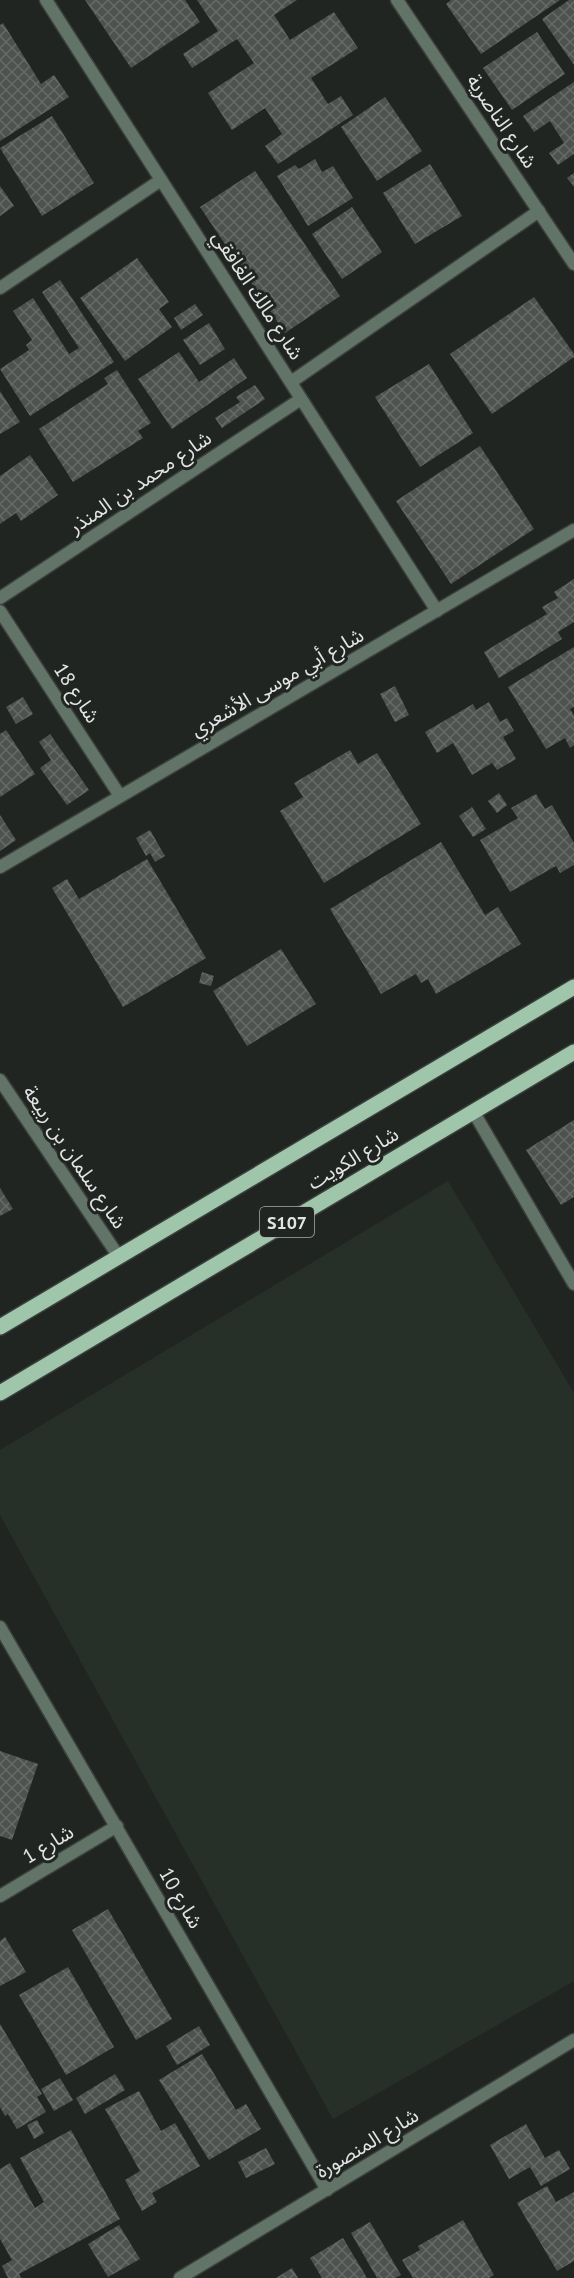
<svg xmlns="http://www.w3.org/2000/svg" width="574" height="2278" font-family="'PT Sans','Noto Sans Arabic',sans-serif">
	<defs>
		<pattern id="building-cross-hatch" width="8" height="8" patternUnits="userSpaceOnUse" patternTransform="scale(1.5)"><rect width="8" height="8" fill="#4d524e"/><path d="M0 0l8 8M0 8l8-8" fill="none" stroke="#666b67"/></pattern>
	</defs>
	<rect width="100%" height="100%" fill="#212522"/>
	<path fill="#263029" d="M448,1181L574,1393V1981L333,2119L0,1515V1450Z"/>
	<g fill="url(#building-cross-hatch)">
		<path d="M85,0H185L200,22L131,68Z"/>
		<path d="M197,0H297L274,15L290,40L334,12L358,48L311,78L328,104L341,96L353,115L278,164L265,146L282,134L265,108L232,130L208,93L254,63L237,39L192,68L183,54L218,31Z"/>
		<path d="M451,0H560L481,54L446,4Z"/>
		<path d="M569,0H574V65L542,19Z"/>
		<path d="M3,23L41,84L54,75L69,97L0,141V25Z"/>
		<path d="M537,32L565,74L512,110L483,68Z"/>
		<path d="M574,82V154L558,165L549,153L564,143L550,121L534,132L523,116Z"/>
		<path d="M385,97L422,151L377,181L341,127Z"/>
		<path d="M52,116L94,183L42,216L0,148Z"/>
		<path d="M315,159L322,172L333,166L353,198L308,226L277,176L295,165L299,169Z"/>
		<path d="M430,164L462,216L415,244L383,193Z"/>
		<path d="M255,171L340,296L285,333L200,207Z"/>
		<path d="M574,173V187L567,178Z"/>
		<path d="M0,186L14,206L0,216Z"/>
		<path d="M352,207L382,252L342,279L312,234Z"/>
		<path d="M137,258L169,302L159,309L172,327L125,361L80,298Z"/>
		<path d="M60,280L114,362L30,416L0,369L29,350L26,345L32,340L13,311L33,298L69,354L79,348L42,292Z"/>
		<path d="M534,297L574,354V357L492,414L450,354Z"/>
		<path d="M195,304L203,315L181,330L174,318Z"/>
		<path d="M209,323L225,349L200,365L183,340Z"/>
		<path d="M179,352L199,382L234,358L247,378L172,429L138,379Z"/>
		<path d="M429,364L473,433L420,467L375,397Z"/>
		<path d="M117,370L151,423L138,431L143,438L73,482L39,429L108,384L104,378Z"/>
		<path d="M255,385L265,399L222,428L215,418L240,402L236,397Z"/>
		<path d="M0,391L20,422L0,434Z"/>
		<path d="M480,446L534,529L451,584L396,501Z"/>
		<path d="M30,455L58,495L21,521L16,513L0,524V476Z"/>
		<path d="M574,579V622L558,632L562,639L499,678L484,652L547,614L542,607L558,598L554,592Z"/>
		<path d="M574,647V707L570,709L574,715V745L570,748L565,738L546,749L508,687Z"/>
		<path d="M395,686L409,715L395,722L380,694Z"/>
		<path d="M23,697L33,714L16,724L6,707Z"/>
		<path d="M489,702L500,722L507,718L514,731L503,737L516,759L497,770L492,763L472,775L453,743L437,753L425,732L473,704L476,710Z"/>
		<path d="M6,730L35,774L0,797V734Z"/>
		<path d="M50,734L89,790L67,805L40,768L51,760L39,742Z"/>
		<path d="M350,750L358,764L377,753L421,824L324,883L280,811L303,797L294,783Z"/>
		<path d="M499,793L507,805L497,813L488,801Z"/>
		<path d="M536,794L545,809L552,805L574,843V865L560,873L556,866L510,892L480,840L518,818L511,808Z"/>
		<path d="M472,807L486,829L473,837L459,816Z"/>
		<path d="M0,815L16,840L0,851Z"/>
		<path d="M150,830L165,856L155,862L150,853L146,856L136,838Z"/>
		<path d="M441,842L485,915L498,907L521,944L436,994L428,979L421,983L416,974L381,994L330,909Z"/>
		<path d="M147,859L206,958L123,1007L52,888L67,879L79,899Z"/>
		<path d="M281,949L316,1004L247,1046L213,991Z"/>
		<path d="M202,972L214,976L211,986L199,983Z"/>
		<path d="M574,1120V1197L561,1205L526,1150Z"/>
		<path d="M0,1188L13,1209L0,1216Z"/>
		<path d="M0,1751L38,1764L12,1840L0,1836Z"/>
		<path d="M108,1909L172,2019L136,2040L72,1930Z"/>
		<path d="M5,1937L26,1972L0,1986V1941Z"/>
		<path d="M68,1967L114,2047L66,2075L19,1995Z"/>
		<path d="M0,2024L42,2094L37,2097L46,2112L17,2129L8,2114L5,2116L0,2107Z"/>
		<path d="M199,2026L210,2045L177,2065L166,2046Z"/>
		<path d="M202,2054L236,2110L246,2104L261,2129L209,2160L159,2080Z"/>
		<path d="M115,2074L125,2090L85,2114L76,2098Z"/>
		<path d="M60,2078L73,2100L54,2111L41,2089Z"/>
		<path d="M139,2091L161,2131L175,2123L200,2166L152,2193L157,2202L142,2211L125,2180L140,2171L105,2109Z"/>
		<path d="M37,2120L44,2133L34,2139L27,2125Z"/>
		<path d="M526,2124L545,2158L559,2150L570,2169L541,2186L530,2167L509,2179L490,2145Z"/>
		<path d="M71,2130L120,2219L19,2274L21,2278H8L2,2266L12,2260L0,2239V2169L10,2163L35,2208L44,2202L20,2158Z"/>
		<path d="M266,2148L275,2164L246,2178L238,2162Z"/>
		<path d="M547,2186L556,2202L574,2192V2261L557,2271L517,2203Z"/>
		<path d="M463,2220L494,2275L489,2278H413L402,2260L420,2250L418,2246Z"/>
		<path d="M370,2222L401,2275L395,2278H377L351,2233Z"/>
		<path d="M119,2225L140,2259L108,2277L88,2244Z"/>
		<path d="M343,2238L367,2278H322L310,2258Z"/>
		<path d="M292,2268L298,2278H276Z"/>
	</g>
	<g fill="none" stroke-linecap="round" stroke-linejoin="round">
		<g stroke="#3c403d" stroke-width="15">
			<path id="lane" d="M291,382L539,211"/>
		</g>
		<g stroke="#3c403d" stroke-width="15">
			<g id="street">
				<path d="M46,0L437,611"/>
				<path d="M397,0L574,264"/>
				<path d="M0,288L161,180"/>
				<path d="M0,598L301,399"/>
				<path d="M0,611L120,796"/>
				<path d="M0,867L574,530"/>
				<path d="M0,1080L119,1257"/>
				<path d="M473,1111L574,1284"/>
				<path d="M0,1627L327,2190"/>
				<path d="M0,1896L117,1826"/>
				<path d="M180,2278L574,2040"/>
			</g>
		</g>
		<g stroke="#3c403d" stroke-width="18">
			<g id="primary">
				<path d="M0,1327L574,987"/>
				<path d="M0,1393L574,1052"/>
			</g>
		</g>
		<use href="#lane" stroke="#627467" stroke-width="12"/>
		<use href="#street" stroke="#627467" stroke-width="12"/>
		<use href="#primary" stroke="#9fc6aa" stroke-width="15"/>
	</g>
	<g text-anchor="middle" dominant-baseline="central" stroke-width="6" stroke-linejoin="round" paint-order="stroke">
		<rect fill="#212522" stroke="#a8aba9" stroke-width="1.5" x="260" y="1207" width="54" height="30" rx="4.5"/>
		<g font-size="18" font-weight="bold" fill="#e2e5e3">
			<text x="287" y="1222">S107</text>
		</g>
		<g font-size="20" fill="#e2e5e3" stroke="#212522">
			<text transform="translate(502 121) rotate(56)">شارع الناصرية</text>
			<text transform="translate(258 295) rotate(57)">شارع مالك الغافقي</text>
			<text transform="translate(140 482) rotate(-34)">شارع محمد بن المنذر</text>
			<text transform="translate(277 682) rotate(-30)">شارع أبي موسى الأشعري</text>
			<text transform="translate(77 693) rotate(57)">شارع 18</text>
			<text transform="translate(75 1157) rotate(56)">شارع سلمان بن ربيعة</text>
			<text transform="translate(353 1158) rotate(-31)">شارع الكويت</text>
			<text transform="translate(48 1844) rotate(-31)">شارع 1</text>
			<text transform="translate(181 1898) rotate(60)">شارع 10</text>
			<text transform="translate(367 2143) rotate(-31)">شارع المنصورة</text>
		</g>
	</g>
</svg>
